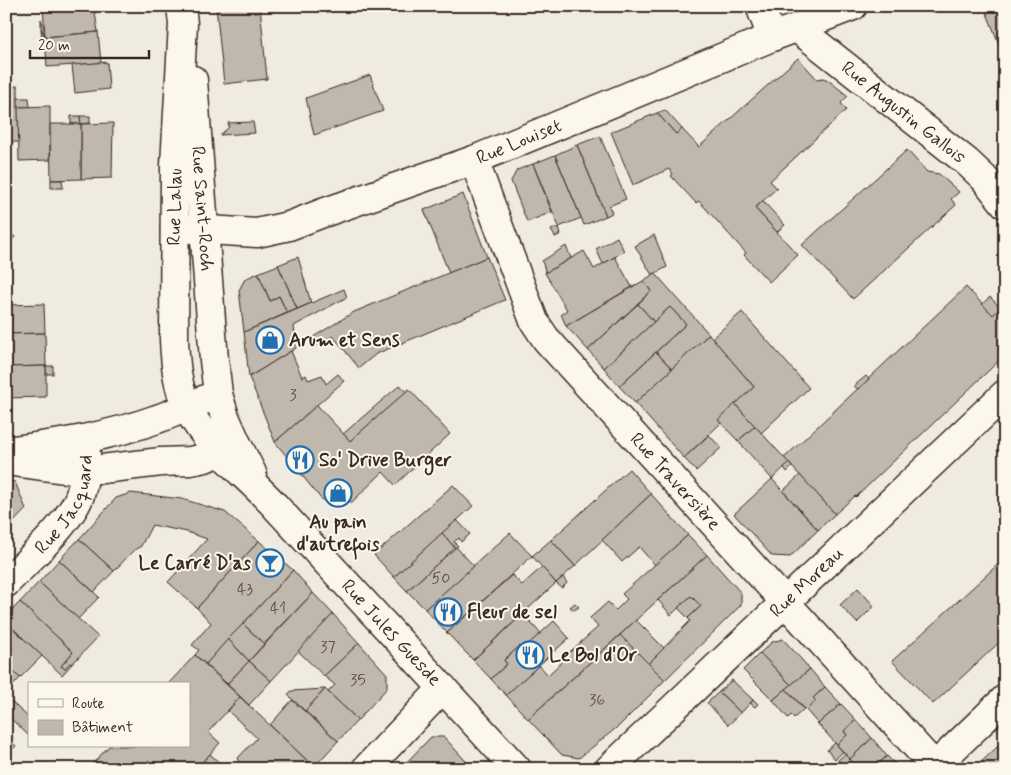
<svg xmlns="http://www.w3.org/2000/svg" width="1011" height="775" font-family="Mynerve,sans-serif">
	<rect width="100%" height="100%" fill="#f0ebe0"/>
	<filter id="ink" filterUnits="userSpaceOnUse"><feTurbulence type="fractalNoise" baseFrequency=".02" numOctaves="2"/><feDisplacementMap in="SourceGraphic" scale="10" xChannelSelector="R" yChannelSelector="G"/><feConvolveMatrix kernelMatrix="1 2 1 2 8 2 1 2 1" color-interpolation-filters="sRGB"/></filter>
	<g filter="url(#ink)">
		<g fill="#c0b8ad" stroke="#3b2a1e">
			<path d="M43,6H94L98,32L45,37Z"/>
			<path d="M216,6H260L267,79L224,84Z"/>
			<path d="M984,6H1005V59Z"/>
			<path d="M41,19L44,28L45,37L41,28Z"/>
			<path d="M41,28L45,37L46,50L42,42Z"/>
			<path d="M98,32L101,63L47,67L45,37Z"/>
			<path d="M798,58L817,79L823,78L828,80L848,96L841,103L846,110L770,181L777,188L755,208L798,255L769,282L744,255L746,253L699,201L696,203L671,176L673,174L669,169L633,185L611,132L657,113L676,134L682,129L699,147Z"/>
			<path d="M107,62L109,89L75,93L72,65Z"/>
			<path d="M370,75L383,111L314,135L306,98Z"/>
			<path d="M18,86L19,142H6V87Z"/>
			<path d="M18,98H29L30,107H18Z"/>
			<path d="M50,106V160L19,161L18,107Z"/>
			<path d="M665,110L682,129L676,134L657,113Z"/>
			<path d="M71,116H80L81,124H71Z"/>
			<path d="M80,116H90V123L81,124Z"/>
			<path d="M253,122L255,133L220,135L229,127L228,123Z"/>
			<path d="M113,123L112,178L81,179V124Z"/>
			<path d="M50,124H81V179L51,180Z"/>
			<path d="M600,136L626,199L609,206L612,213L606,216L577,145Z"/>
			<path d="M577,145L606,216L584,225L555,155Z"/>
			<path d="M907,150L927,172L939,174L959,192L951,199L956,205L853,299L802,245Z"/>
			<path d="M555,155L581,218L559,227L533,164Z"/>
			<path d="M533,164L552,212L527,222L511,181L517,170Z"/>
			<path d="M51,180H62L63,188H51Z"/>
			<path d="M463,194L487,257L449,273L424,210Z"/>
			<path d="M763,201L785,225L777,232L755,208Z"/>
			<path d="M559,227L561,234L555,237L551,230Z"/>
			<path d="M6,229L15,237L6,247Z"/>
			<path d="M654,235L667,267L652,275L635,246Z"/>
			<path d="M617,237L624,251L603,264L596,249Z"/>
			<path d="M566,246L571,258L546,273L542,261Z"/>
			<path d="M584,251L594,269L615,257L632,287L566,326L561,314L567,310L545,273Z"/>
			<path d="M298,257L311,303L297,309L278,265Z"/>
			<path d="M487,257L505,300L376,354L359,368L333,336L314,347L310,339L354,312Z"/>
			<path d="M278,265L297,309L287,313L279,296L270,301L258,273Z"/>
			<path d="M258,273L270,301L279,296L287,313L244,332L239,290L245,279Z"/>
			<path d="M655,273L709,334L672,369L656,352L686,324L670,307L654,322L638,304L651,291L643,281Z"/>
			<path d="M643,281L651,291L588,350L566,326Z"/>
			<path d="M966,287L993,315L998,310L1005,318V355L856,497L855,496L835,514L784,458Z"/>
			<path d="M344,289L347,297L294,326L296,348L249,377L244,332Z"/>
			<path d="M990,297L1002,309L999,312L998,310L993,315L982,304Z"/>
			<path d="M44,304L45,333L6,334V305Z"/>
			<path d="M638,304L654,322L604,368L588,350Z"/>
			<path d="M670,307L686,324L619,386L604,368Z"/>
			<path d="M742,312L809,388L761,433L735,404L754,387L712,338Z"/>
			<path d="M45,333L46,366L6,367V334Z"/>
			<path d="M709,334L754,387L718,420L721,423L684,458L635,403Z"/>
			<path d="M291,351L302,377L306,375L308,380L322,375L326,384L338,374L344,381L275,442L249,377Z"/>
			<path d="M656,352L672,369L635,403L619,386Z"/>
			<rect x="46" y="366" width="7" height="8"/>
			<path d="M46,366V397L6,398V367Z"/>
			<path d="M866,376L869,379L858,389L854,386Z"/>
			<path d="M400,385L407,392L350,441L343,434Z"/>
			<path d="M409,389L450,434L395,485L383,472L352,502L322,500L275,442L317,405L350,441Z"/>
			<path d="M735,404L755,426L738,441L718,420Z"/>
			<path d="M755,426L789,463L772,479L738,441Z"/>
			<path d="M709,435L721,448L696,471L684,458Z"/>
			<path d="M789,463L792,467L787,472L784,467Z"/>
			<path d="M629,469L651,494L575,566L551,540Z"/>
			<path d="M800,475L835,514L818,530L783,491Z"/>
			<path d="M772,479L818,530L790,557L772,556L734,514Z"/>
			<path d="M6,481L15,482L26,509L6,530Z"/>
			<path d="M453,485L473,506L394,577L374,555Z"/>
			<path d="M131,493L182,499L225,512L259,541L197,608L168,582L207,539L187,532L152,525L141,546L133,551L114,571L79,539L116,498Z"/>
			<path d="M651,494L688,535L655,565L639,547L622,562L602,540Z"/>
			<path d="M457,520L470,534L461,542L459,538L454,542L458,546L455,548L442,533Z"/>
			<path d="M442,533L455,548L407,591L394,577Z"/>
			<path d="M510,533L532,556L447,633L425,609Z"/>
			<path d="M688,535L707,555L528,719L506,695L539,665L548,675L565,659L563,658L598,627L590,618L608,602L616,610L627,599L622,594Z"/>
			<path d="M79,539L114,571L94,592L59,560Z"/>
			<path d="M551,540L575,566L556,583L532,556Z"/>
			<path d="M259,541L293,570L206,664L195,655L199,650L192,645L211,623L197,608Z"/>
			<path d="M456,547L474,566L425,609L407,591Z"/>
			<path d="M707,555L741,593V605L665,680L648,664L690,621L688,618L701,606L691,596L671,615L658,600Z"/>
			<path d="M1005,558V637L933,704L892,661Z"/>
			<path d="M59,560L99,597L78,619L39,582Z"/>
			<path d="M542,567L556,583L473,660L447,633L512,575L522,585Z"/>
			<path d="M293,570L313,593L264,644L243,624Z"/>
			<path d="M563,577L567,583L562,588L556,583Z"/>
			<path d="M39,582L98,637L72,664L70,663L65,669L61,666L73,652L20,602Z"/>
			<path d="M858,588L874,606L857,623L840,605Z"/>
			<path d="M313,593L333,614L271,681L249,661Z"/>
			<path d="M691,596L701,606L688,618L678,608Z"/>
			<path d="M20,602L73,652L61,666L65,669L70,663L72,664L62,675L6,622V616Z"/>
			<path d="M575,603L579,607L574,610L570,607Z"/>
			<path d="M333,614L359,643L324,676L298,651Z"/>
			<path d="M523,614L541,634L523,649L520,646L504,660L507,664L491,679L473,660Z"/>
			<path d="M636,620L664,648L648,664L620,635Z"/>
			<path d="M554,621L569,638L506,695L491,679L507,664L504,660L520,646L523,649Z"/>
			<path d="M6,622L42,656L20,678L6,665Z"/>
			<path d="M243,624L264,644L249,661L228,639Z"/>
			<path d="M620,635L665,680L620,725L579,758L562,755L528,719Z"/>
			<path d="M228,639L249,661L227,684L206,664Z"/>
			<path d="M783,639L810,669L791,685L760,653L772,642Z"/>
			<path d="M359,643L387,674V688L358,720L328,692L335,685L324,676Z"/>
			<path d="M760,653L791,685L773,700L743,670Z"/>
			<path d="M195,655L240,697L208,732L220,743L197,768L198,769H88L109,746H189V684H168Z"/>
			<path d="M249,661L271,681L249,705L227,684Z"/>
			<path d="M6,665L20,678L6,693Z"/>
			<path d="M810,669L825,687L813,698L816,701L806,710L786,689Z"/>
			<path d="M732,680L753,700L741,713L719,692Z"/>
			<path d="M825,687L841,704L818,724L806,710L816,701L813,698Z"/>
			<path d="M325,689L358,720L338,741L305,711Z"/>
			<path d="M325,689L305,711L288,695L291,691Z"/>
			<path d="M786,689L804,709L794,718L791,715L788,718L773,700Z"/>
			<path d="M719,692L741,713L728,725L707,703Z"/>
			<path d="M6,697L29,718V736L6,714Z"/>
			<path d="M240,697L314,767L312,769L246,768L237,759L257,738L228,711Z"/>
			<path d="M292,700L338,741L314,767L270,725Z"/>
			<path d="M754,700L758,704L755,707L750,703Z"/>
			<path d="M841,704L856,720L844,731L847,735L837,745L818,724Z"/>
			<path d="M856,720L872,738L850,759L837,745L847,735L844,731Z"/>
			<path d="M6,737L16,746L6,756Z"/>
			<path d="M431,737H444L473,769H400Z"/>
			<path d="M872,738L887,756L875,767L872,763L866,769H858L850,759Z"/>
			<path d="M1005,739V755L997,747Z"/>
			<path d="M835,743L843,752L835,759L827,750Z"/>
			<path d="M997,747L1005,755V769H974Z"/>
			<path d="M210,754L226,769H198L197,768Z"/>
			<path d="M845,754L853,764L848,769L838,760Z"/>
			<path d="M887,756L897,766V769H866L872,763L875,767Z"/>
		</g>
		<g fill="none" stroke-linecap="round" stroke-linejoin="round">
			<g stroke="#3b2a1e" stroke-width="31">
				<g id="minor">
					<path d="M760,6L772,37"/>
					<path id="s1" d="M797,28L967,162L984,178L1005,204"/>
					<path id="s2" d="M474,160L534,321L546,339L937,769"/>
					<path id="s3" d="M175,228L257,233L289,226L320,214L474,160L772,37L853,6"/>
					<path d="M6,451C57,444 108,437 157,419C178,412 198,402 218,394"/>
					<path d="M6,461L64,469H102L161,462L190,461L205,458L237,444"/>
					<path id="s4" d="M6,583C27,561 71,522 80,495C85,481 85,467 86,453"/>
					<path d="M366,769L443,688"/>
					<path id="s5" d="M609,769L1005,394"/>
					<path d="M932,769L1005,699"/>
				</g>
			</g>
			<g stroke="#3b2a1e" stroke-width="31">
				<g id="major">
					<path id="s6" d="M181,6L183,24L175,165L174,339C175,361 177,388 188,409C209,449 246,474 276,507C356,595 437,681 517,769"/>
					<path id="s7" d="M193,80L214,360L218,394L225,417L237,444L252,473"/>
				</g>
			</g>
			<use href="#minor" stroke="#fbf7ec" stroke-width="28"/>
			<use href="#major" stroke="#fbf7ec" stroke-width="28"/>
		</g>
	</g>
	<defs>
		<g id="shop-ring" transform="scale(1.4375)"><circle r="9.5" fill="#fbf7ec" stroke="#1f6fb2" stroke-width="1.5"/><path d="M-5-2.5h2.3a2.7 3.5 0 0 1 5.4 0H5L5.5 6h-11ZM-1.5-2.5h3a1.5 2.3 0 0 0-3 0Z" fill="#1f6fb2"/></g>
		<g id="restaurant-ring" transform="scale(1.4375)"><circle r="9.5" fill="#fbf7ec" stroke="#1f6fb2" stroke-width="1.5"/><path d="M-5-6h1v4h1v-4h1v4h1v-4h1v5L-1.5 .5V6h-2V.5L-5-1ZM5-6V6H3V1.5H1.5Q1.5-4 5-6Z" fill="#1f6fb2"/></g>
		<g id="bar-ring" transform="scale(1.4375)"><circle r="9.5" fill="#fbf7ec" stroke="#1f6fb2" stroke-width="1.5"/><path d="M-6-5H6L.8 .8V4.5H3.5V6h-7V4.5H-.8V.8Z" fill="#1f6fb2"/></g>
	</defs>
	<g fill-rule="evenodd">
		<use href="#shop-ring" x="270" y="340"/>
		<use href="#restaurant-ring" x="300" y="460"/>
		<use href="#shop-ring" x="338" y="493"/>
		<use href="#bar-ring" x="270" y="563"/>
		<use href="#restaurant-ring" x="448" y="612"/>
		<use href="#restaurant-ring" x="530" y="655"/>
	</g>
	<g text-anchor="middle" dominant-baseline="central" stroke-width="4" stroke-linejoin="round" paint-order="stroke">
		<g font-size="16" fill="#5c4e42">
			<text x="293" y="395">3</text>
			<text x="441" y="578">50</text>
			<text x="245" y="589">43</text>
			<text x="278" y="608">41</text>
			<text x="328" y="647">37</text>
			<text x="358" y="680">35</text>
			<text x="597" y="700">36</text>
		</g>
		<g font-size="19" fill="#3b2a1e" stroke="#fbf7ec">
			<text stroke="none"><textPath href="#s1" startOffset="136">Rue Augustin Gallois</textPath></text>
			<text stroke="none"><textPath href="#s3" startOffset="360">Rue Louiset</textPath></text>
			<text transform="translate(175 207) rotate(-89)">Rue Lalau</text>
			<text stroke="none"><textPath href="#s7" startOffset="129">Rue Saint-Roch</textPath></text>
			<text stroke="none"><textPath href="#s2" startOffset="386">Rue Traversière</textPath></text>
			<text stroke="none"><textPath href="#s4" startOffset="101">Rue Jacquard</textPath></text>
			<text stroke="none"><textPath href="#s5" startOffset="272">Rue Moreau</textPath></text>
			<text stroke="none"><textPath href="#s6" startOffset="708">Rue Jules Guesde</textPath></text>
		</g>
		<g font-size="19" font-weight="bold" fill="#3b2a1e" stroke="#fbf7ec" text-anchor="start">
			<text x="289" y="340">Arum et Sens</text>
			<text x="319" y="460">So' Drive Burger</text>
			<text x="338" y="522" text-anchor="middle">Au pain<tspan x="338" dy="22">d'autrefois</tspan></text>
			<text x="251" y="563" text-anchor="end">Le Carré D'as</text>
			<text x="467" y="612">Fleur de sel</text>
			<text x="549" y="655">Le Bol d'Or</text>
		</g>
	</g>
	<rect width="1011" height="775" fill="none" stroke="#fbf7ec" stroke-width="25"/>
	<rect x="12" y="12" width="986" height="750" fill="none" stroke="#3b2a1e" stroke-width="2" filter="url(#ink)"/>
	<rect x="28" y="682" width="162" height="65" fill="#fbf7ec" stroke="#aea59a"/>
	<rect x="38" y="699" width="25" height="8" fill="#fbf7ec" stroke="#aea59a"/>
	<text x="72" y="708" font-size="15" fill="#3b2a1e">Route</text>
	<rect x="38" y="720" width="25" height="15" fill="#c0b8ad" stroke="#aea59a"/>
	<text x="72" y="732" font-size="15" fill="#3b2a1e">Bâtiment</text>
	<path d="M30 50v8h119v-8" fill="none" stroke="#3b2a1e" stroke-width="2.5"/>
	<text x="38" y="50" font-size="15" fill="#3b2a1e" stroke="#fbf7ec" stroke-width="4" paint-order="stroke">20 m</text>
</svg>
